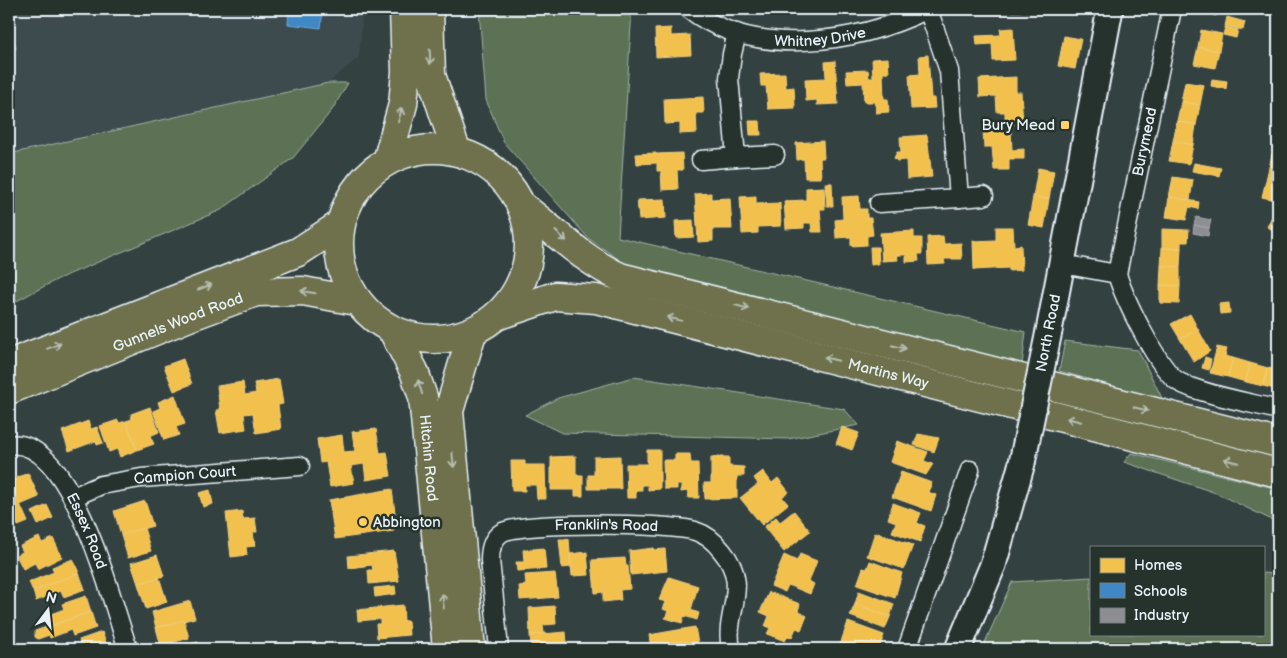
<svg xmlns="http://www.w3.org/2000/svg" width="1287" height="658" viewBox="0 0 1287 658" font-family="'Balsamiq Sans',sans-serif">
<rect width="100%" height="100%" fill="#344141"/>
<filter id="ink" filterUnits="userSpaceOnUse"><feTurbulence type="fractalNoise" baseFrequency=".02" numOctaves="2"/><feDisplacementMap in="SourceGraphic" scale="10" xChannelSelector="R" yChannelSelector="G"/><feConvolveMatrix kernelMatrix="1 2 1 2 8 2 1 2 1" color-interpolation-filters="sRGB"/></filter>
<g filter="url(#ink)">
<polygon fill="#3d4b4f" points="9,9 363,9 359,57 328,83 9,154"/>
<g fill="#5d7255" stroke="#a2b2a6">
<polygon points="479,9 632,9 618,237 1026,332 1022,365 628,266 588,238 504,143 486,100"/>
<polygon points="328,83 348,83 332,110 293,158 221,210 58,279 9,305 9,154"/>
<polygon points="1065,341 1138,350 1163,400 1059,371"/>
<polygon points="634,377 844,409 859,425 788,439 562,433 525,415 558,398"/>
<polygon points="1131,453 1278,489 1278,523 1216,493 1124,462"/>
<polygon points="1263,573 1278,574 1278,649 982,649 1012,582 1091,577 1091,634 1263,634"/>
</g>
<g fill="#f2c14e" stroke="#efcf81">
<polygon points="758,9 779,9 779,10 758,11"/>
<polygon points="1000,9 1021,9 1021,11 1001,12"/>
<polygon points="1198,9 1231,9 1229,15 1217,11 1216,16"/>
<polygon points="1227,17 1245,22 1243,30 1225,26"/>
<polygon points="1225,27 1238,30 1236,38 1223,35"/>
<polygon points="671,28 671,36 690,35 691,55 656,57 655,29"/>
<polygon points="1013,28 1015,60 993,61 992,44 977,45 976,36 1001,35 1000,29"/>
<polygon points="1201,30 1222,34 1219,51 1198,47"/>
<polygon points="1064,36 1081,39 1075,69 1058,66"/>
<polygon points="1198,47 1219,51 1215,68 1194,64"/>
<polygon points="928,55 931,98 934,98 935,108 911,109 909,75 920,74 919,56"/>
<polygon points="888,58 889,73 883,73 884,99 888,99 889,112 876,113 875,102 864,102 863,83 847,84 846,71 868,70 869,78 873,78 872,59"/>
<polygon points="835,61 838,104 817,105 817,100 806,101 805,79 826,78 825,62"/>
<polygon points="785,73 786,88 794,87 795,108 768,109 766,86 761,86 760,74"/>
<polygon points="1016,77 1016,92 1021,92 1023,124 1005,124 1005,112 997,112 996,96 980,97 979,79"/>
<polygon points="1212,79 1227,81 1226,89 1211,86"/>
<polygon points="1185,82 1204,85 1200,105 1181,102"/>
<polygon points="703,97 704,113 696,113 697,133 680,134 680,123 665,124 664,99"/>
<polygon points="1181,102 1200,105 1196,125 1177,121"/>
<polygon points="749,121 760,121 761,135 750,135"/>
<polygon points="1177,121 1196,125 1193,145 1173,141"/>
<polygon points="1011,130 1012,150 1024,149 1024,159 1009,159 1009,170 994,170 992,147 984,147 983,131"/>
<polygon points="927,135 932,177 907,179 906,160 897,161 894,158 897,152 901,152 900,137"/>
<polygon points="823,141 824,158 820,158 821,178 805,178 804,159 797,160 796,143"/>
<polygon points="1173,141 1193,145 1189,164 1169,161"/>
<polygon points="656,153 656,154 682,153 683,170 677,170 678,189 662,190 661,171 657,171 657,163 637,164 636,154"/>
<polygon points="1272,154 1278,156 1278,178 1267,176"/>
<polygon points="1194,163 1221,168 1219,176 1192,171"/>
<polygon points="1038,168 1054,171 1049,199 1033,197"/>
<polygon points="1267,176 1278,178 1278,201 1262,197"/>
<polygon points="1173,177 1193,180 1190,200 1169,197"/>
<polygon points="825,183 832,183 833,206 827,206"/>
<polygon points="824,187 825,209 820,209 822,232 812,232 811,223 804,223 804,228 786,229 784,201 806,200 806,188"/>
<polygon points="711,193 711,199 730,198 732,229 713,229 713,241 698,242 695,194"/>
<polygon points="756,196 756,204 780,203 781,226 758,227 758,233 742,234 740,197"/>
<polygon points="859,196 860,209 867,209 867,218 871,218 873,235 867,236 867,245 851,246 851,237 836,238 835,220 843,219 842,197"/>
<polygon points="1033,197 1049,199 1044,228 1028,225"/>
<polygon points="1169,197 1199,202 1198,209 1189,207 1186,220 1166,217"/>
<polygon points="665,199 666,218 639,220 637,200"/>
<polygon points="1275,210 1278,212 1278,232 1267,227"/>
<polygon points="693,220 694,237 676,238 675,221"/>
<polygon points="996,227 1013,227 1014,246 1021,245 1022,270 1009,271 1009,268 974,270 973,241 996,240"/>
<polygon points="1162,229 1189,230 1188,242 1181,242 1181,248 1162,248"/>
<polygon points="914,231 914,238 922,238 922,254 918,254 919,261 906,262 906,255 897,255 898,260 882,261 880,233"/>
<polygon points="943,236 944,244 961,243 962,259 944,259 945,264 928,265 927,237"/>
<polygon points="870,247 878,247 879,264 871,265"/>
<polygon points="1162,248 1181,248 1180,267 1161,266"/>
<polygon points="1161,266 1180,267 1180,286 1160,285"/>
<polygon points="1160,285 1180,286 1179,304 1160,303"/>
<polygon points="1229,303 1230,313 1220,314 1219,304"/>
<polygon points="1190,314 1198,329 1180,339 1171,324"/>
<polygon points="1198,329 1210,351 1194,362 1180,339"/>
<polygon points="1217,347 1227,349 1225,356 1233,358 1228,377 1210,373"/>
<polygon points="1205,357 1211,359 1209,370 1202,368"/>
<polygon points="1233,358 1250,363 1246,382 1228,377"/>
<polygon points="183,359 192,384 174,391 164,366"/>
<polygon points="1250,363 1268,368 1263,386 1246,382"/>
<polygon points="1268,368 1278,370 1278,390 1263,386"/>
<polygon points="279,379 283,404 278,405 281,429 256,433 253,413 244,414 246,429 220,433 216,410 220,410 217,386 243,382 245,395 256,393 254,383"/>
<polygon points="175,395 185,424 176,427 179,435 164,440 153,411 160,408 158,402"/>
<polygon points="150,407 159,432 150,436 154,444 137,450 126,421 132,419 131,414"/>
<polygon points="118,420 119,423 126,421 137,450 120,457 117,449 109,452 100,426"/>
<polygon points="88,421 91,429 97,427 103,443 97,445 96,441 69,451 62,431"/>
<polygon points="842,427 859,433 852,450 836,444"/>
<polygon points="376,429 380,453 387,452 391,476 366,480 364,464 351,466 354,483 330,487 326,462 320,463 317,439 342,435 344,452 355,451 352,432"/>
<polygon points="918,434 939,438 934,452 914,445"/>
<polygon points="897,441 928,452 924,461 933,464 926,475 890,462"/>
<polygon points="647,450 660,450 660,489 648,490 648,485 642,485 642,490 636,490 636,498 627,498 626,464 647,464"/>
<polygon points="675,454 690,454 691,463 698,463 699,498 688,498 688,491 681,492 681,485 677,485 677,489 664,489 663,460 675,460"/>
<polygon points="576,456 576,475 583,475 583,496 575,496 575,490 551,490 551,457"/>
<polygon points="620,456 621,489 588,489 588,475 594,475 594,457"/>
<polygon points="711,457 729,457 729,466 744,467 744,476 737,476 737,498 705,499 704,483 711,483"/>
<polygon points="511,461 525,461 525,465 545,465 546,499 537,499 536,485 525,485 525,491 512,491"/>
<polygon points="763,471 772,483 778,478 789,492 782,497 788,504 762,525 740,498 758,484 754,478"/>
<polygon points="901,472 932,483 928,492 936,495 931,511 892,497"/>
<polygon points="28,473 39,497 20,505 9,481"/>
<polygon points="392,489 395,513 392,513 394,531 335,539 329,500"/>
<polygon points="9,490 12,497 16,495 28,522 18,526 11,509 9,509"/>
<polygon points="210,490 213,504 203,507 199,493"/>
<polygon points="145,501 153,526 121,535 114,511"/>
<polygon points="893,503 921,513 917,523 925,526 920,542 892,532 896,522 888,519"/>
<polygon points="47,505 53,518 38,525 32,512"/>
<polygon points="242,511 243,519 255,518 257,532 253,532 255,546 246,547 247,555 231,557 226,513"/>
<polygon points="794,511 810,531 784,552 764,527 776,517 780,522"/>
<polygon points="144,528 151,551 128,558 121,535"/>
<polygon points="875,532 913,545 904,569 867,556"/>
<polygon points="39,537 42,543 53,538 62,557 38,569 35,563 23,569 16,555 23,552 20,546"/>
<polygon points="559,539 569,539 571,567 562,568"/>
<polygon points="544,548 546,569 517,571 516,562 524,562 523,550"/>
<polygon points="654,548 654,550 665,549 667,571 631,575 629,551"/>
<polygon points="394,551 399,581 369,584 368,570 373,570 372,565 349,568 348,556"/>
<polygon points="587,552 589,575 572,576 570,554"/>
<polygon points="800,554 817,561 809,581 814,584 810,594 788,585 785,592 771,586 784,555 797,561"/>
<polygon points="157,555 164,576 138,584 131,563"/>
<polygon points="625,558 626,566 628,566 630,589 620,590 621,600 603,602 603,592 595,593 592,560"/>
<polygon points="73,559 79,573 33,591 29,582 54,572 52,567"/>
<polygon points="870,561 902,573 895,598 857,585 863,568 867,569"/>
<polygon points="79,573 85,589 64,597 61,591 36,601 33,591"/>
<polygon points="555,573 558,597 520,600 519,586 526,585 525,575"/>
<polygon points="159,577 167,602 146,609 138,584"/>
<polygon points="669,577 698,586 691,610 699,613 697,620 684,616 682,623 665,618 668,611 663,609 666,602 659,600"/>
<polygon points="395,586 396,594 375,597 374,588"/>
<polygon points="859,591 894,604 890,617 855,604"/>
<polygon points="769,592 800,604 798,611 807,616 801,630 796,628 792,637 788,636 785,641 767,634 770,628 765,626 769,616 760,612"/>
<polygon points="86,596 91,612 46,627 43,617 64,609 62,604"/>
<polygon points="190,601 195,618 156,628 152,612"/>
<polygon points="855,604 890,617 885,629 850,616"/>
<polygon points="403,605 404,621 408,621 409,635 377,638 376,624 380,624 380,619 358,621 357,610"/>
<polygon points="555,606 556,624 543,625 544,634 530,635 529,608"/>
<polygon points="91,612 96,628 73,636 71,630 50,638 49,635 38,639 35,637 35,631"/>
<polygon points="184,620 189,638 161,646 156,628"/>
<polygon points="848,622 884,635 879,649 845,649 839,647"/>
<polygon points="695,627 699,649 651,649 649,635"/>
<polygon points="102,632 108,648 68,649 81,645 79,640"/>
<polygon points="566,632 567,644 564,644 564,649 533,649 533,645 531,645 530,635"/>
<polygon points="198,642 200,649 171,649"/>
</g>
<g fill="#3f88c5" stroke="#72a8d4">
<polygon points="289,9 323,9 321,28 288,24"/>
<polygon points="9,17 16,49 9,50"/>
</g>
<g fill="#8d8d92" stroke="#a8abb1">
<polygon points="1196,217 1211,220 1209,228 1194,225"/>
<polygon points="1194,225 1209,228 1208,236 1193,233"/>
</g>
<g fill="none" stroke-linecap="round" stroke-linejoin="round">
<g stroke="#e8f1f8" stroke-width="21">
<g id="minor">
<path id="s1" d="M689,9C755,60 858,43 928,9"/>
<polyline points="737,33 732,54 729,78 736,157 775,155"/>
<polyline points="701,160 736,157"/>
<polyline points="959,198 984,196"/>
<polyline points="879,203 959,198 949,71 928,9"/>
<path id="s2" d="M1062,264L1117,274L1172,9"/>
<path d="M1117,274C1124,298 1159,371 1179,382C1200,394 1252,403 1278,410"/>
<path id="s3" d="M9,445C72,435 112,603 128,649"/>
<path id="s4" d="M73,497L101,485L141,478L300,466"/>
<path id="s5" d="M499,649L490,560C490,550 492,539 501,533C519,521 672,523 695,531C705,534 715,542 722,551C752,587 723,612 731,649"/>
<polyline points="907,649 970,470"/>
</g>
</g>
<g stroke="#e8f1f8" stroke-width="29">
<g id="secondary">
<polyline points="1049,331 1110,9"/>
<polyline points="958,649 993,565 1022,463"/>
</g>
</g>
<g stroke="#e8f1f8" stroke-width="31">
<g id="primary">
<polyline points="429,9 431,75 456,150"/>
<circle cx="434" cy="244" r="95"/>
<polyline points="388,158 403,104 406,72 404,9"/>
<path d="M523,207C555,231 583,260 620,277L1278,443"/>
<path id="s6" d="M499,315L555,296L596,299L1278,473"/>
<path id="s7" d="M393,331L414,371L423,397L447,649"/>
<polyline points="9,364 298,252 338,226"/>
<path id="s8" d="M9,390L194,315L256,292L303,291L356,301"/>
<polyline points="471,649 449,411 472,333"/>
</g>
</g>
<use href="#minor" stroke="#26332d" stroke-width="18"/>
<use href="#secondary" stroke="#26332d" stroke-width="25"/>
<use href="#primary" stroke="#6e714b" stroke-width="28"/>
<g stroke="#e8f1f8" stroke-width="29" stroke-linecap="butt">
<polyline id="secondary-bridge" points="1022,463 1049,331"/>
</g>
<use href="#secondary-bridge" stroke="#26332d" stroke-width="25"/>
</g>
<defs><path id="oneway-shaft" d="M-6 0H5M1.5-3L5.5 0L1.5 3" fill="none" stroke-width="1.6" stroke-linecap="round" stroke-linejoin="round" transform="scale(1.25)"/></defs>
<g stroke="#b7beb3">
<use href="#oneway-shaft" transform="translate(430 57) rotate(88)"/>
<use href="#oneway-shaft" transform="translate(400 115) rotate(-75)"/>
<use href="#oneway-shaft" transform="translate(561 236) rotate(42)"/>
<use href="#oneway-shaft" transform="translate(205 287) rotate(-21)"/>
<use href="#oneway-shaft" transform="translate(308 292) rotate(-171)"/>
<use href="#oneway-shaft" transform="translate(742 307) rotate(15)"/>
<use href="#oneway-shaft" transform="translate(674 319) rotate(-167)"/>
<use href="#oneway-shaft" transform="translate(54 346) rotate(-22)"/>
<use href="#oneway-shaft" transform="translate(899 347) rotate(14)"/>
<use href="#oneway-shaft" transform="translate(831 359) rotate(-166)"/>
<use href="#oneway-shaft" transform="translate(420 387) rotate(-107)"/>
<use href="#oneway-shaft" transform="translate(1141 409) rotate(14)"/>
<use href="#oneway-shaft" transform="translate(1074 420) rotate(-166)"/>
<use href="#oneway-shaft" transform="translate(453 460) rotate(85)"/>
<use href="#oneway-shaft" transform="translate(1231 461) rotate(-166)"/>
<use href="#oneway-shaft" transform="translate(443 601) rotate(-96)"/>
</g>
</g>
<g fill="#ffd166" stroke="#26332d" stroke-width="2">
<rect x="1060" y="120" width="10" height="10" rx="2.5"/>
<circle cx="363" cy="522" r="5"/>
</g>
<g text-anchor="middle" stroke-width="5" stroke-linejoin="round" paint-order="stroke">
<g font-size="15" fill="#e8f1f8" stroke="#26332d">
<text dy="5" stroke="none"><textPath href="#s1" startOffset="138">Whitney Drive</textPath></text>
<text dy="5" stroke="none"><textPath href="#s2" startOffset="191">Burymead</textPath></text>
<text dy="5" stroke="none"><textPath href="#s8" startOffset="182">Gunnels Wood Road</textPath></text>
<text transform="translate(1048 333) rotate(-79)" y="5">North Road</text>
<text dy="5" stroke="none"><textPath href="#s6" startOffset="402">Martins Way</textPath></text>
<text dy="5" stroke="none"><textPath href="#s7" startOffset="134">Hitchin Road</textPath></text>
<text dy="5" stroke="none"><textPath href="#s4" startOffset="115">Campion Court</textPath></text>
<text dy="5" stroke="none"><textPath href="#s5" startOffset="226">Franklin's Road</textPath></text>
<text dy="5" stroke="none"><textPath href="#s3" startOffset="124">Essex Road</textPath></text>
</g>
<g font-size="15" fill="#e8f1f8" stroke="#26332d" text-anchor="end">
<text x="1055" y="130">Bury Mead</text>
<text x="373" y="527" text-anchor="start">Abbington</text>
</g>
</g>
<rect width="1287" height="658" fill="none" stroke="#26332d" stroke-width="30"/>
<rect x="15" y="15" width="1257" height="628" fill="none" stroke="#e8f1f8" stroke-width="2" filter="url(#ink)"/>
<rect x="1090" y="546" width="175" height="90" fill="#26332d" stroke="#747f7e"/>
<rect x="1100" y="558" width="25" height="15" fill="#f2c14e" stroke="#747f7e"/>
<text x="1134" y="570" font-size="15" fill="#e8f1f8">Homes</text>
<rect x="1100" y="583" width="25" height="15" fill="#3f88c5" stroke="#747f7e"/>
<text x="1134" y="596" font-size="15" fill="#e8f1f8">Schools</text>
<rect x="1100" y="608" width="25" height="15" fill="#8d8d92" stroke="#747f7e"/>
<text x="1134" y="620" font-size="15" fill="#e8f1f8">Industry</text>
<g transform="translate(48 610) rotate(15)" stroke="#26332d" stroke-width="4" paint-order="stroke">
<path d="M0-4L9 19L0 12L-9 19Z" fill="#e8f1f8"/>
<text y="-8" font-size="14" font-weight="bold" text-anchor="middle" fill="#e8f1f8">N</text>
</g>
</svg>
